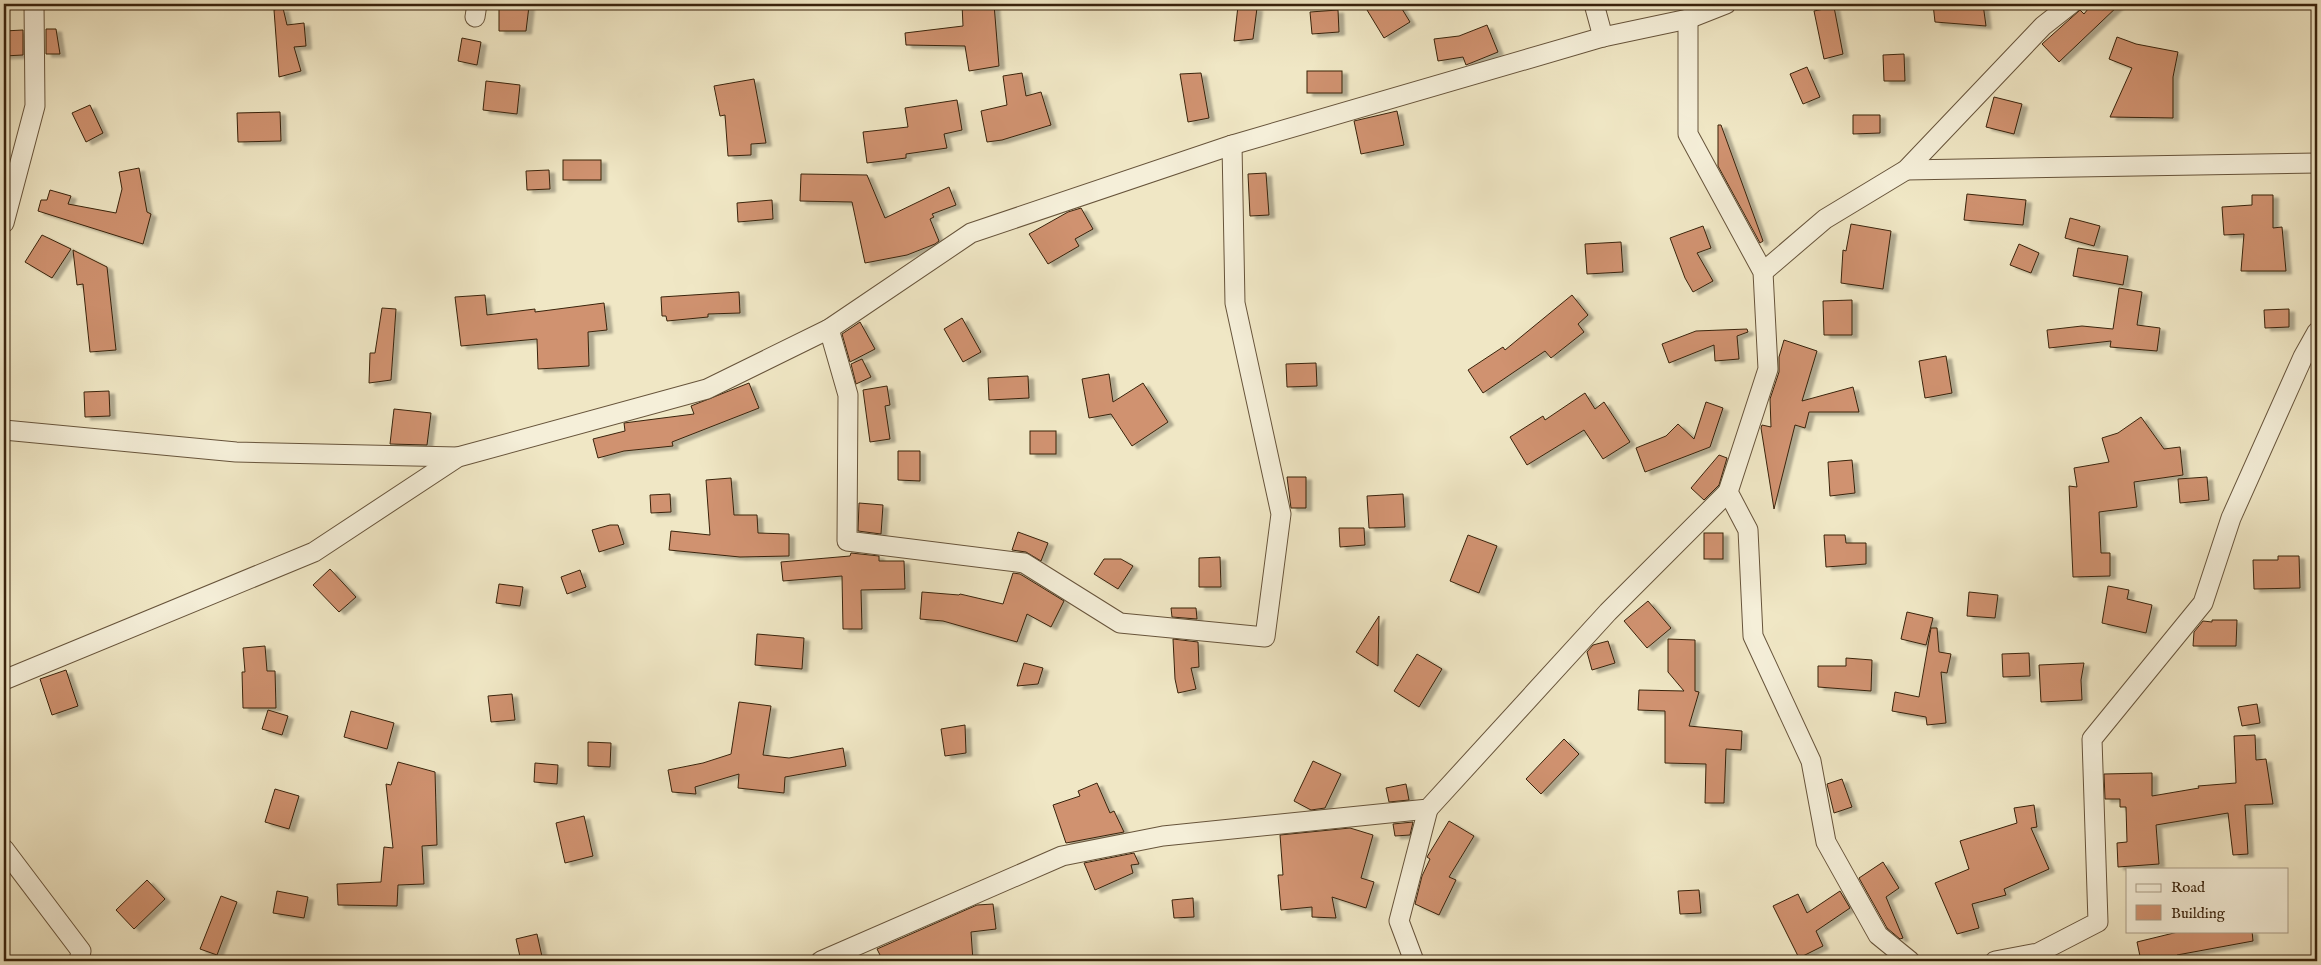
<svg xmlns="http://www.w3.org/2000/svg" width="2321" height="965" viewBox="0 0 2321 965" font-family="'IM FELL English',serif">
<defs>
<filter id="shadow"><feDropShadow dx="5.5" dy="3" stdDeviation="1" flood-color="#0004"/></filter>
</defs>
<rect width="100%" height="100%" fill="#f0e7c5"/>
<filter id="stains"><feTurbulence type="fractalNoise" baseFrequency=".004" numOctaves="4"/><feColorMatrix values="0 0 0 0 .2 0 0 0 0 .09 0 0 0 0 .02 0 0 0 .5 -.17"/></filter>
<radialGradient id="worn" r=".72"><stop offset=".6" stop-color="#630" stop-opacity="0"/><stop offset="1" stop-color="#630" stop-opacity=".3"/></radialGradient>
<g fill="#d09270" stroke="#39230d" filter="url(#shadow)">
<polygon points="962,4 994,4 999,66 969,71 965,46 906,45 905,33 963,26"/>
<polygon points="1378,4 1399,4 1410,22 1384,38 1367,10"/>
<polygon points="1933,4 1983,4 1986,26 1935,22"/>
<polygon points="2092,4 2120,4 2059,62 2042,44 2080,10 2084,14"/>
<polygon points="499,5 529,6 526,31 499,31"/>
<polygon points="1238,6 1257,8 1253,39 1234,41"/>
<polygon points="1834,7 1843,54 1824,59 1814,11"/>
<polygon points="283,8 287,25 304,23 306,46 294,47 301,71 279,77 274,10"/>
<polygon points="1338,10 1339,32 1312,34 1310,12"/>
<polygon points="1487,25 1498,52 1466,65 1463,57 1438,61 1434,39 1459,36"/>
<polygon points="46,29 56,29 60,54 46,54"/>
<polygon points="23,30 23,55 4,56 4,31"/>
<polygon points="2117,37 2136,44 2178,52 2173,77 2173,118 2110,117 2132,68 2109,59"/>
<polygon points="462,38 481,42 477,65 458,61"/>
<polygon points="1904,54 1905,81 1884,81 1883,55"/>
<polygon points="1807,67 1820,97 1803,104 1790,74"/>
<rect x="1307" y="71" width="35" height="22"/>
<polygon points="1022,73 1026,96 1041,92 1051,125 1002,140 987,142 981,111 1007,105 1003,76"/>
<polygon points="1201,73 1209,118 1188,122 1180,74"/>
<polygon points="754,79 766,143 751,144 751,155 728,156 725,115 720,116 714,86"/>
<polygon points="486,81 520,85 517,114 483,110"/>
<polygon points="1994,97 2022,104 2014,134 1986,127"/>
<polygon points="957,100 962,130 944,134 947,148 906,154 906,158 867,163 863,132 908,127 905,108"/>
<polygon points="90,105 103,133 86,142 72,113"/>
<polygon points="1397,111 1404,145 1361,154 1354,121"/>
<polygon points="280,112 281,141 238,142 237,113"/>
<polygon points="1853,115 1880,115 1880,133 1853,134"/>
<polygon points="1718,125 1721,125 1763,241 1760,243 1718,166"/>
<rect x="563" y="160" width="38" height="20"/>
<polygon points="139,168 147,212 151,214 143,244 38,211 41,200 47,200 50,190 71,196 68,204 116,213 122,189 119,172"/>
<polygon points="549,170 550,189 527,190 526,171"/>
<polygon points="1266,173 1269,215 1250,216 1248,174"/>
<polygon points="801,174 867,175 885,218 949,187 956,205 932,214 934,217 930,219 939,241 935,244 907,255 865,263 852,202 800,201"/>
<polygon points="1967,194 2026,200 2023,225 1964,220"/>
<polygon points="2252,195 2273,195 2273,228 2282,227 2286,271 2241,271 2244,234 2224,235 2222,207 2252,205"/>
<polygon points="772,200 773,219 738,222 737,203"/>
<polygon points="1081,208 1093,229 1075,239 1079,246 1048,264 1029,234 1068,212"/>
<polygon points="2070,218 2100,226 2094,246 2065,238"/>
<polygon points="1851,224 1891,231 1883,289 1841,283 1843,250 1846,251"/>
<polygon points="1703,226 1711,248 1697,253 1713,281 1693,292 1685,278 1670,238"/>
<polygon points="42,235 71,249 52,278 25,262"/>
<polygon points="1621,242 1623,272 1587,274 1585,244"/>
<polygon points="2019,244 2039,253 2031,273 2010,265"/>
<polygon points="2078,248 2128,256 2123,285 2073,276"/>
<polygon points="73,250 107,267 116,350 90,352 83,284 77,285"/>
<polygon points="2119,288 2142,292 2137,325 2160,328 2157,351 2110,347 2111,341 2049,348 2047,330 2082,326 2113,329"/>
<polygon points="739,292 740,313 708,314 708,317 667,321 666,316 662,316 661,297"/>
<polygon points="485,295 487,315 535,309 535,312 604,303 607,330 588,332 589,366 538,369 537,339 461,346 455,297"/>
<polygon points="1572,295 1588,315 1578,324 1584,332 1551,358 1545,351 1483,393 1468,370 1503,347 1505,350"/>
<polygon points="1852,300 1852,335 1824,335 1823,301"/>
<polygon points="382,308 396,309 391,380 369,383 370,353 375,353"/>
<polygon points="2289,309 2289,327 2265,328 2264,310"/>
<polygon points="962,318 981,352 963,362 944,329"/>
<polygon points="860,322 875,349 850,362 842,334"/>
<polygon points="1747,329 1748,332 1737,336 1739,359 1715,361 1714,345 1669,363 1662,344 1696,331"/>
<polygon points="1784,340 1817,351 1802,401 1853,387 1859,412 1809,412 1805,428 1795,425 1774,509 1761,428 1762,425 1771,427 1770,399 1779,372 1779,357"/>
<polygon points="1946,356 1952,393 1925,398 1919,361"/>
<polygon points="862,359 871,377 856,384 851,364"/>
<polygon points="1316,363 1317,386 1287,387 1286,364"/>
<polygon points="1109,374 1113,402 1143,383 1168,422 1132,446 1111,414 1089,418 1082,379"/>
<polygon points="1028,376 1029,398 989,400 988,378"/>
<polygon points="749,383 759,408 672,442 673,446 624,451 598,458 593,439 625,431 624,423 694,414 691,406"/>
<polygon points="887,386 890,405 885,406 890,439 870,442 863,390"/>
<polygon points="109,391 110,416 85,417 84,392"/>
<polygon points="1585,393 1595,409 1604,402 1630,442 1603,459 1584,430 1527,465 1510,437 1543,416 1545,420"/>
<polygon points="1706,402 1723,408 1710,447 1645,472 1636,448 1666,436 1678,424 1694,439"/>
<polygon points="394,409 431,413 427,445 390,444"/>
<polygon points="2141,417 2164,449 2180,447 2183,475 2134,482 2137,507 2099,512 2101,553 2110,553 2110,576 2073,577 2069,486 2077,487 2074,468 2109,462 2102,438 2118,433"/>
<rect x="1030" y="431" width="26" height="23"/>
<polygon points="898,451 920,451 920,481 898,480"/>
<polygon points="1719,455 1727,458 1719,485 1704,500 1691,488"/>
<polygon points="1852,460 1855,493 1830,496 1828,462"/>
<polygon points="1287,477 1306,477 1306,508 1291,508"/>
<polygon points="2207,477 2209,500 2180,503 2178,479"/>
<polygon points="731,478 734,515 757,515 758,533 789,534 789,556 740,557 669,550 671,531 710,535 706,480"/>
<polygon points="670,494 671,512 651,513 650,495"/>
<polygon points="1403,494 1405,527 1369,528 1367,496"/>
<polygon points="859,503 883,505 881,534 858,531"/>
<polygon points="610,525 618,525 624,544 599,552 592,530"/>
<polygon points="1339,528 1364,528 1365,545 1340,547"/>
<polygon points="1018,532 1048,543 1041,561 1026,552 1012,550"/>
<rect x="1704" y="533" width="19" height="26"/>
<polygon points="1468,535 1497,546 1479,593 1450,581"/>
<polygon points="1824,535 1845,535 1846,543 1866,543 1866,564 1826,567"/>
<polygon points="851,553 879,556 879,561 904,561 905,589 861,590 862,629 843,629 842,576 783,581 781,562 850,556"/>
<polygon points="2278,556 2299,556 2300,588 2254,589 2253,560 2278,560"/>
<polygon points="1220,557 1221,587 1199,587 1199,558"/>
<polygon points="1104,559 1121,559 1133,566 1118,589 1094,574"/>
<polygon points="330,569 356,597 339,612 313,585"/>
<polygon points="580,570 586,587 567,594 561,577"/>
<polygon points="1013,573 1020,574 1064,601 1051,627 1027,614 1017,642 943,621 920,619 922,592 959,595 960,594 1003,604"/>
<polygon points="499,584 523,587 520,606 496,603"/>
<polygon points="2108,586 2129,590 2127,599 2152,605 2146,633 2102,623"/>
<polygon points="1969,592 1998,595 1995,618 1967,616"/>
<polygon points="1648,601 1671,628 1647,648 1624,621"/>
<polygon points="1171,608 1196,608 1197,619 1172,617"/>
<polygon points="1907,612 1933,618 1926,645 1901,639"/>
<polygon points="1379,616 1378,666 1356,652"/>
<polygon points="2212,620 2237,620 2236,646 2193,646 2194,632 2203,621 2212,622"/>
<polygon points="1931,628 1937,628 1939,652 1951,654 1947,673 1941,672 1946,723 1927,725 1926,717 1892,711 1895,692 1919,697"/>
<polygon points="757,634 804,638 802,669 755,665"/>
<polygon points="1173,639 1198,642 1199,667 1191,668 1196,689 1178,693 1175,679"/>
<polygon points="1668,639 1695,640 1695,691 1699,692 1689,726 1742,731 1741,750 1726,749 1724,803 1705,803 1706,764 1665,763 1665,711 1638,710 1639,690 1684,691 1668,672"/>
<polygon points="1608,641 1615,663 1592,670 1587,652 1593,645"/>
<polygon points="265,646 267,671 275,671 276,708 243,708 242,672 245,672 243,648"/>
<polygon points="2029,653 2030,676 2003,677 2002,654"/>
<polygon points="1417,654 1442,669 1419,707 1394,691"/>
<polygon points="1846,658 1872,660 1871,691 1818,687 1818,666 1846,666"/>
<polygon points="1024,663 1043,668 1038,684 1017,686"/>
<polygon points="2084,663 2081,680 2082,700 2041,702 2039,665"/>
<polygon points="66,670 78,706 52,715 40,679"/>
<polygon points="512,694 515,720 491,722 488,696"/>
<polygon points="739,702 771,706 763,755 789,758 843,748 846,766 785,777 784,793 738,788 739,774 695,787 696,794 672,792 668,770 703,763 731,754"/>
<polygon points="2257,704 2260,723 2242,726 2238,707"/>
<polygon points="268,710 288,716 282,735 262,729"/>
<polygon points="351,711 394,723 387,749 344,737"/>
<polygon points="965,725 966,753 945,756 941,729"/>
<polygon points="2255,735 2256,760 2266,759 2273,804 2245,805 2248,854 2233,855 2228,813 2156,825 2159,864 2118,867 2117,843 2127,842 2126,807 2120,807 2120,799 2105,799 2104,774 2152,773 2152,796 2199,788 2198,786 2236,783 2234,736"/>
<polygon points="1564,739 1579,754 1541,794 1526,779"/>
<polygon points="588,742 611,743 610,767 588,766"/>
<polygon points="1313,761 1341,774 1325,808 1311,810 1294,801"/>
<polygon points="398,762 435,772 437,845 422,846 424,884 398,885 397,906 338,905 337,884 381,882 384,847 393,848 386,784 391,785"/>
<polygon points="535,763 558,765 557,784 534,782"/>
<polygon points="1842,779 1852,807 1834,813 1827,784"/>
<polygon points="1097,783 1110,813 1114,811 1124,832 1066,843 1053,805 1080,796 1078,791"/>
<polygon points="1406,784 1409,800 1389,802 1386,788"/>
<polygon points="275,789 299,796 289,829 265,822"/>
<polygon points="2034,805 2037,827 2031,828 2049,869 2004,889 2006,895 1972,904 1979,928 1957,934 1935,883 1969,869 1960,841 2017,823 2014,808"/>
<polygon points="584,816 593,856 565,863 556,823"/>
<polygon points="1449,821 1474,836 1449,877 1456,880 1439,915 1415,904 1422,876 1430,859 1427,857"/>
<polygon points="1413,822 1410,835 1395,836 1393,824"/>
<polygon points="1350,828 1373,835 1361,878 1374,882 1366,908 1332,897 1336,918 1312,917 1312,907 1281,910 1278,875 1283,875 1280,835"/>
<polygon points="1134,853 1139,864 1131,865 1133,873 1095,890 1084,863"/>
<polygon points="1883,862 1899,888 1886,897 1903,938 1900,939 1887,928 1859,878"/>
<polygon points="147,880 165,899 134,929 116,910"/>
<polygon points="1699,890 1701,913 1680,914 1678,891"/>
<polygon points="277,891 308,897 304,918 273,913"/>
<polygon points="1840,891 1850,908 1816,931 1823,946 1799,958 1773,906 1798,894 1807,913"/>
<polygon points="221,896 237,902 217,955 200,949"/>
<polygon points="1193,898 1194,917 1174,918 1172,900"/>
<polygon points="993,904 996,929 971,932 973,961 883,961 877,949 977,905"/>
<polygon points="2182,931 2252,931 2253,941 2177,955 2178,961 2141,961 2137,942"/>
<polygon points="537,934 543,961 521,961 516,939"/>
</g>
<g fill="none" stroke-linecap="round" stroke-linejoin="round">
<g stroke="#67543b" stroke-width="21">
<g id="minor">
<polyline points="1594,4 1603,37"/>
<polyline points="475,17 477,4"/>
<polyline points="1688,19 1688,134 1763,272 1768,369 1728,492 1748,530 1753,636 1811,761 1826,842 1878,935 1910,961"/>
<polyline points="1906,170 2317,163"/>
<polyline points="4,223 35,106 34,4"/>
<polyline points="1763,272 1825,219 1906,170 2043,26 2071,4"/>
<polyline points="829,329 848,395 847,541 1024,563 1120,623 1265,637 1281,514 1235,303 1232,145"/>
<polyline points="4,430 236,452 458,457"/>
<polyline points="4,680 314,552 458,457 707,389 829,329 971,233 1232,145 1603,37 1688,19 1726,4"/>
<polyline points="4,849 81,951 79,961"/>
<polyline points="821,961 1062,856 1163,836 1428,809 1608,612 1728,492"/>
<polyline points="1414,961 1399,921 1428,809"/>
<polyline points="1995,961 2038,953 2098,922 2092,739 2203,603 2231,518 2303,357 2317,332"/>
</g>
</g>
<use href="#minor" stroke="#f5efd9" stroke-width="19"/>
</g>
<rect width="2321" height="965" fill="none" stroke="#f0e7c5" stroke-width="20"/>
<rect x="5" y="5" width="2311" height="955" fill="none" stroke="#39230d" stroke-width="2.5"/>
<rect x="10" y="10" width="2301" height="945" fill="none" stroke="#39230d"/>
<rect x="2126" y="868" width="162" height="65" fill="#f5efd9" stroke="#aa9d87"/>
<rect x="2136" y="884" width="25" height="8" fill="#f5efd9" stroke="#aa9d87"/>
<text x="2171" y="892" font-size="15" fill="#39230d">Road</text>
<rect x="2136" y="905" width="25" height="15" fill="#d09270" stroke="#aa9d87"/>
<text x="2171" y="918" font-size="15" fill="#39230d">Building</text>
<rect width="100%" height="100%" filter="url(#stains)"/>
<rect width="100%" height="100%" fill="url(#worn)"/>
</svg>
